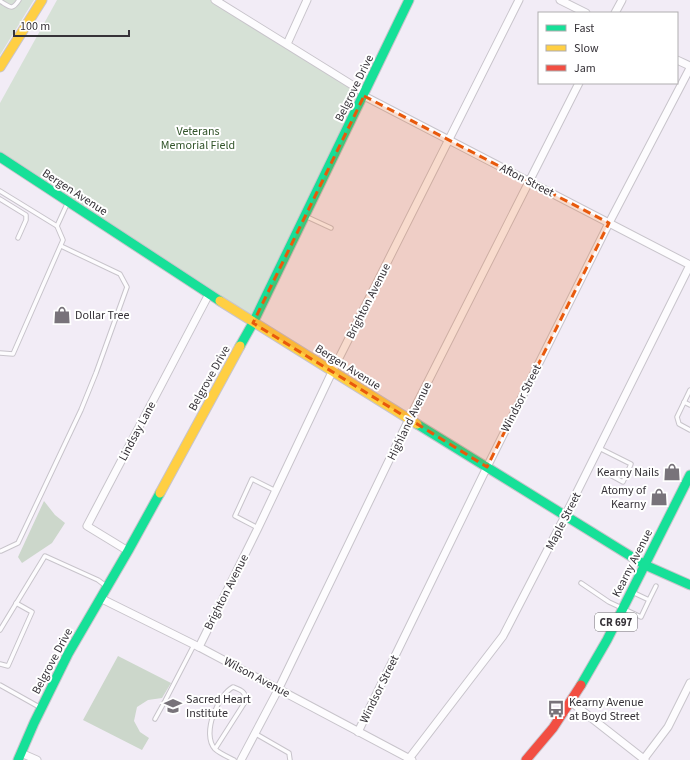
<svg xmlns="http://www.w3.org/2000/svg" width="690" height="760" viewBox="0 0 690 760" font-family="'Source Sans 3',sans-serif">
<rect width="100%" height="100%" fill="#f2ecf6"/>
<g fill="#d6e1d6">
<polygon points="0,0 34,0 0,55"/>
<polygon points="57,0 214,0 363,92 253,326 0,159 0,103"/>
</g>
<g fill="#ccd7cb">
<polygon points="44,501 55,515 65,523 52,543 22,563 18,557"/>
<polygon points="118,656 171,683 162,698 148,700 137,707 134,721 140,732 149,738 142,750 83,720"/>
</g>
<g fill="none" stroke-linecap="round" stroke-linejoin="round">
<g stroke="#c8c4cb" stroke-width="5.5">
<g id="lane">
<path d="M0,1C10,7 12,11 19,0"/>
<polyline points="0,191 57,226 63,240 13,354 0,353"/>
<polyline points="0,199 26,215 26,220 18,238"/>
<polyline points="305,216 331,228"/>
<polyline points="57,226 68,202"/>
<polyline points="690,390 677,417 679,424 690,430"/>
<polyline points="684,402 690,405"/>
<polyline points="599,448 631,464 623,482 603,471"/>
<polyline points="258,528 235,516 252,479 276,491"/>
<polyline points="1,551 18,543 81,410 96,373 127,287 120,274 61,246"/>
<polyline points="581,583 609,602 641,617 649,600"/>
<polyline points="632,592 649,600 656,586"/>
<polyline points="0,630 45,556 98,580 106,586"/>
<polyline points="0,664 8,666 32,612 16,603"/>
<polyline points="0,685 41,708"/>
<polyline points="155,719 165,701 194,645"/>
<polyline points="256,734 289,753 290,760"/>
<path d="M215,749L245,702C247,692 241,690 233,687C218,695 201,734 215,749C219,753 228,757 234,760"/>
</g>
</g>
<g stroke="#c8c4cb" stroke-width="9">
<g id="street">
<polyline points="215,0 365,93"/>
<polyline points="560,0 586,13"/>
<polyline points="615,13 622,0"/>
<polyline points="287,44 307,0"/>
<polyline points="677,60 690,66"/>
<polyline points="364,96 690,265"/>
<polyline points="128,551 87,526 209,294"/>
<polyline points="100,598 199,647 412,760"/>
<polyline points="199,647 258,528 332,372 519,0"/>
<polyline points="571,702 645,760"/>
<polyline points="358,732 487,467 609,223 690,68"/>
<polyline points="21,753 37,760"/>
<polyline points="241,760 279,688 409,419 579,83"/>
<polyline points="408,760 503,636 565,516 690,265"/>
<polyline points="643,760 668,727 690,683"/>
</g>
</g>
<g stroke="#c8c4cb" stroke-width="11">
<g id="fast">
<polyline points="0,157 220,301"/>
<polyline points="240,346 253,323 409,0"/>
<polyline points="417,424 645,565 690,585"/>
<polyline points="581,685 607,640 690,475"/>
<polyline points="18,760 34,723 68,654 128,551 160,493"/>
</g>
</g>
<g stroke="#c8c4cb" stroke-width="11">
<g id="slow">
<polyline points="0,67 42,0"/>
<polyline points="220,301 417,424"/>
<polyline points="160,493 240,346"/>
</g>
</g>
<g stroke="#c8c4cb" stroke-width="11">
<polyline id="jam" points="526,760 553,728 581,685"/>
</g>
<use href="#lane" stroke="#fdfcfe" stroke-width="3.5"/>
<use href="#street" stroke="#fdfcfe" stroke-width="7"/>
<use href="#fast" stroke="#16e098" stroke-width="9"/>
<use href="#slow" stroke="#ffcf43" stroke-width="9"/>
<use href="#jam" stroke="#f24e42" stroke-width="9"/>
</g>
<path fill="#e8590c" fill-opacity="0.2" stroke="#e8590c" stroke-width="3" stroke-dasharray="8 5" stroke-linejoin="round" d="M364,96L609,223L487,467L253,323Z"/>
<defs>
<g id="shop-bare" transform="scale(1.38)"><path d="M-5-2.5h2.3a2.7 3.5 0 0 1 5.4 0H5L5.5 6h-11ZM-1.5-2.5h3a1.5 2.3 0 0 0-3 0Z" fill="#78737a" stroke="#fff" stroke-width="2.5" paint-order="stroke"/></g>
<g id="school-bare" transform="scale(1.38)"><path d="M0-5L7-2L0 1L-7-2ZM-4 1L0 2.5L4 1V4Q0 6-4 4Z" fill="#78737a" stroke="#fff" stroke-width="2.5" paint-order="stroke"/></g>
<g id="bus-bare" transform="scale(1.38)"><path d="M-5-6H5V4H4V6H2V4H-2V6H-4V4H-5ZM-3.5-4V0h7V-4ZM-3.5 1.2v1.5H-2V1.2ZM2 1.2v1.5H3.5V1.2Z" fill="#78737a" stroke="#fff" stroke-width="2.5" paint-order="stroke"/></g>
</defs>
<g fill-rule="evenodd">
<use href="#shop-bare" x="62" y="315"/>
<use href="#shop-bare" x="672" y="472"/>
<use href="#shop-bare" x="659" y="497"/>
<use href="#school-bare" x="173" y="706"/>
<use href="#bus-bare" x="556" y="709"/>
</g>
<g text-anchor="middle" stroke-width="4" stroke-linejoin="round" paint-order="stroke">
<rect fill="#fff" stroke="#727074" stroke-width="1" x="595" y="613" width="42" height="18" rx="3"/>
<g font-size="11" font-weight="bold" fill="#363238">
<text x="616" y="626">CR 697</text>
</g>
<g font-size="12" fill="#363238" stroke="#fff">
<text transform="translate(354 88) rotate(-64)" y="4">Belgrove Drive</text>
<text transform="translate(527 180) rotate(27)" y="4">Afton Street</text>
<text transform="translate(75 192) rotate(33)" y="4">Bergen Avenue</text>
<text transform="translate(368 301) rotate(-63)" y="4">Brighton Avenue</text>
<text transform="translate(348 367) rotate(32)" y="4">Bergen Avenue</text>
<text transform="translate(209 378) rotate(-61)" y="4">Belgrove Drive</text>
<text transform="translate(521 398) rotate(-63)" y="4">Windsor Street</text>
<text transform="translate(409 421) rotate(-64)" y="4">Highland Avenue</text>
<text transform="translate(137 431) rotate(-62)" y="4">Lindsay Lane</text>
<text transform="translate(563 521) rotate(-63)" y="4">Maple Street</text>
<text transform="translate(632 563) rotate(-63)" y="4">Kearny Avenue</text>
<text transform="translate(226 592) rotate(-63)" y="4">Brighton Avenue</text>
<text transform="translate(52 661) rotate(-62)" y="4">Belgrove Drive</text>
<text transform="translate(257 677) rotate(28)" y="4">Wilson Avenue</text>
<text transform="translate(379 689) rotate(-64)" y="4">Windsor Street</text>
</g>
<g font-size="12" fill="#32542a" stroke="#fff">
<text x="198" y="135">Veterans<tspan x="198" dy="14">Memorial Field</tspan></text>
</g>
<g font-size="12" fill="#363238" stroke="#fff" text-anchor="start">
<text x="75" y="319">Dollar Tree</text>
<text x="659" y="476" text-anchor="end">Kearny Nails</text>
<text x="646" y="494" text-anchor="end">Atomy of<tspan x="646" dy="14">Kearny</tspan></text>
<text x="186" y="703">Sacred Heart<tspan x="186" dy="14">Institute</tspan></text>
<text x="569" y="706">Kearny Avenue<tspan x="569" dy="14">at Boyd Street</tspan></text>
</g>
</g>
<rect x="538" y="12" width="140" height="72" fill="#ffffff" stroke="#afadaf"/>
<rect x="546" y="25" width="20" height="6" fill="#16e098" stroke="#afadaf"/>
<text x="574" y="32" font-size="12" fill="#363238">Fast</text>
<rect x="546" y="45" width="20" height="6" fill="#ffcf43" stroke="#afadaf"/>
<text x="574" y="52" font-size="12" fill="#363238">Slow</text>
<rect x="546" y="65" width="20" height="6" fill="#f24e42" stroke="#afadaf"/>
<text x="574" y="72" font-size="12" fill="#363238">Jam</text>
<path d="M14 30v6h115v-6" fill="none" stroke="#363238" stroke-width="2"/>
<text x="20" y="30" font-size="12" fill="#363238" stroke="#ffffff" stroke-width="3" paint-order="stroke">100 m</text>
</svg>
